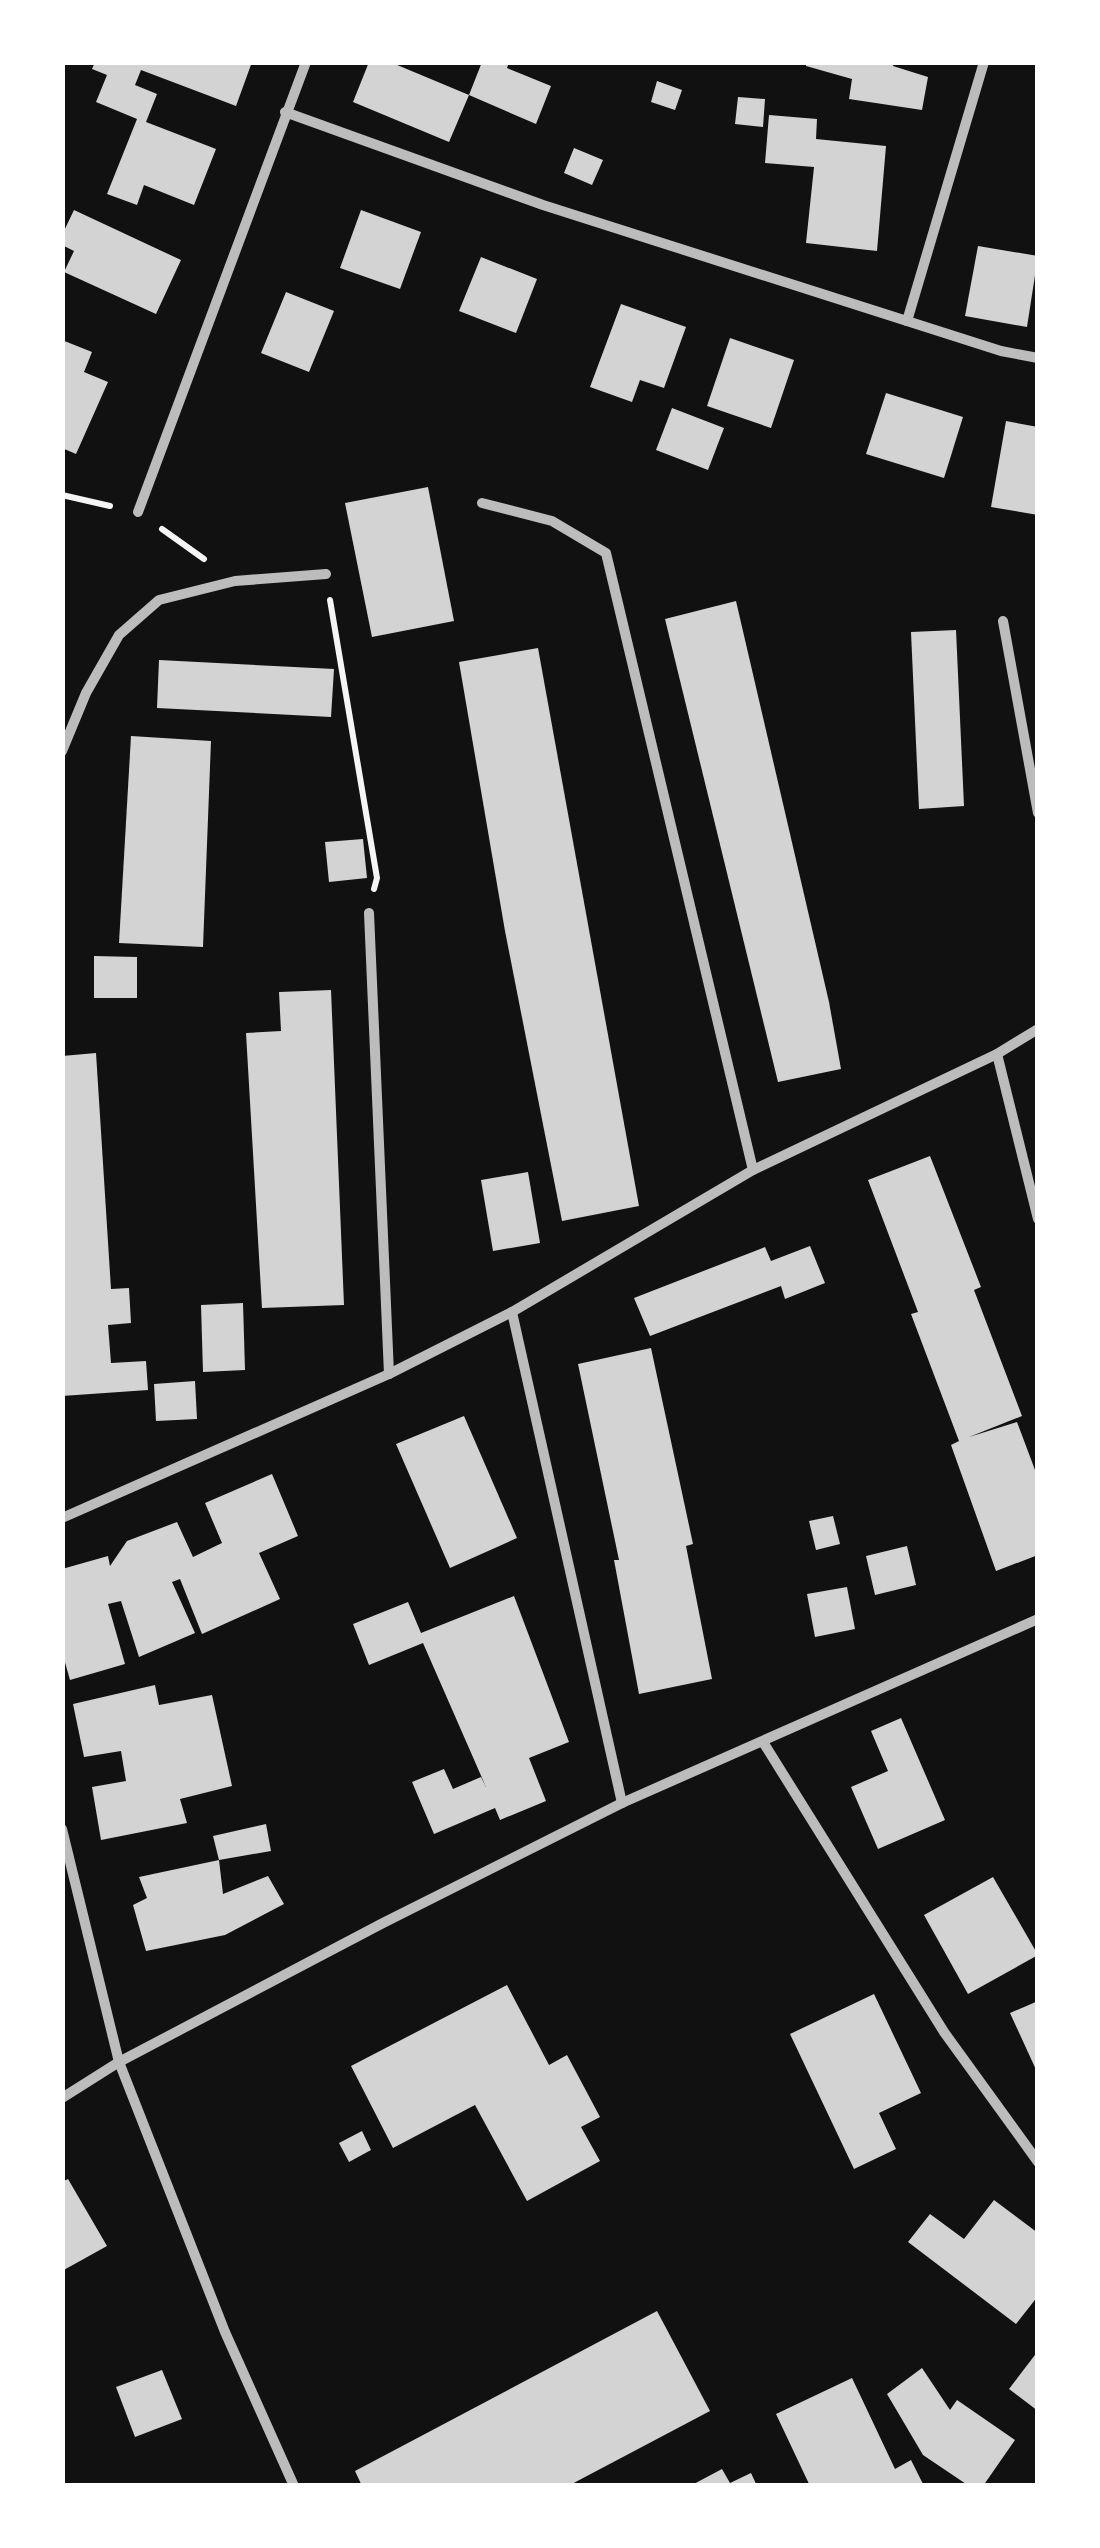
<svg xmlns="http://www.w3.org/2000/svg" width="1100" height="2548" viewBox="0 0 1100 2548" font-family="'PT Sans Narrow',sans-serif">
<rect width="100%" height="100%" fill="#111"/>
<g fill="#d3d3d3">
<polygon points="95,62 252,62 236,106 141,70 135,85 157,94 146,122 216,149 194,205 144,185 137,205 107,194 137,119 96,102 107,75 92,69"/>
<polygon points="369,62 390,62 469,95 449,142 353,102"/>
<polygon points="482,62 509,62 507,68 551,86 536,124 469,95"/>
<polygon points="806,62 894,62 893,66 928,77 922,110 849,99 852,79 806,66"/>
<polygon points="657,81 682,90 675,110 651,102"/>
<polygon points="738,97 765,99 763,127 735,124"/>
<polygon points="769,115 817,119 816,139 886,146 877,251 806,243 814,167 765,163"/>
<polygon points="574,148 603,160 592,185 564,173"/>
<polygon points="74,210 181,260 156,314 64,272 74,251 62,245 62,235"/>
<polygon points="361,210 421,232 400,289 340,268"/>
<polygon points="978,246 1038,256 1027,327 965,316"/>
<polygon points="481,257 537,279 516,333 459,311"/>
<polygon points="286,292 334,311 309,372 261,353"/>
<polygon points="621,304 686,327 664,388 640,380 632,402 590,387"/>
<polygon points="730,338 794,360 771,428 707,406"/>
<polygon points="62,340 92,352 84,372 108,382 76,454 62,448"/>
<polygon points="886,393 963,417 944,478 866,454"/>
<polygon points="672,408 724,428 708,470 656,450"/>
<polygon points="1006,421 1038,427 1038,515 991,507"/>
<polygon points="428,487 454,621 372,637 345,503"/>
<polygon points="736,601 829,1002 841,1069 778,1082 665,619"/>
<polygon points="956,630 964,806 919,809 911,632"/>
<polygon points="538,648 639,1206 562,1221 505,931 459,662"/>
<polygon points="159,660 334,669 331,717 157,708"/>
<polygon points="131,736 211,741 203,947 119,943"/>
<polygon points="363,839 367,878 329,882 325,842"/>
<polygon points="94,956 137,957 137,998 94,998"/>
<polygon points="331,990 344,1305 262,1308 246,1033 281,1031 279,992"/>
<polygon points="96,1053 111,1289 129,1288 131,1323 108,1325 111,1363 146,1361 148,1390 62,1396 62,1056"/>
<polygon points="930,1156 981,1287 974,1290 1022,1416 969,1437 1017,1422 1038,1478 1038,1555 996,1571 951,1445 959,1441 911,1314 918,1312 868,1180"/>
<polygon points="528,1172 540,1243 493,1251 481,1180"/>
<polygon points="810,1246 825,1283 785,1299 781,1286 650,1336 634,1298 765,1247 771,1261"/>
<polygon points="243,1303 245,1370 203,1372 201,1305"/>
<polygon points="651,1348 693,1544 686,1546 712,1679 639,1694 614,1560 619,1560 578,1364"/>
<polygon points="195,1381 197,1419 156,1421 154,1384"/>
<polygon points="464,1416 517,1538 450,1568 396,1444"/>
<polygon points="272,1474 298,1536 259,1553 280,1599 202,1634 180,1579 172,1582 195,1633 139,1657 121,1601 108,1604 125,1664 70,1680 62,1652 62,1569 108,1556 110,1566 127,1541 177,1522 193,1557 222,1543 205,1503"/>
<polygon points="833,1516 840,1544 816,1550 809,1521"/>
<polygon points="907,1546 916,1585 875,1595 866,1556"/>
<polygon points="847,1587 855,1629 815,1637 807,1594"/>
<polygon points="514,1596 569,1742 529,1758 546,1801 500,1820 495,1808 434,1834 412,1782 444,1769 453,1789 481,1777 486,1787 423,1643 369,1665 353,1624 408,1602 421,1633"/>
<polygon points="155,1685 159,1705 212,1695 232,1786 180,1799 187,1823 101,1840 92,1787 126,1781 121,1751 84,1757 73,1704"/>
<polygon points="901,1718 945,1820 878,1849 851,1787 888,1771 871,1731"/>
<polygon points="266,1824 271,1851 219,1860 223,1894 268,1876 284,1904 225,1935 146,1951 133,1905 147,1898 139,1877 219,1860 213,1836"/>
<polygon points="993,1877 1038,1955 968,1994 924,1915"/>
<polygon points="507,1985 549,2065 567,2055 600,2117 581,2127 600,2161 527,2201 475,2105 393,2148 351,2066"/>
<polygon points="874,1994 921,2093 879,2113 896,2149 854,2169 790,2034"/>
<polygon points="1038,2001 1038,2074 1010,2013"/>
<polygon points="362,2131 371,2150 349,2162 339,2143"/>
<polygon points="68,2179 107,2246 62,2271 62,2182"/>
<polygon points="994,2200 1038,2233 1038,2296 1016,2324 908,2242 930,2214 964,2239"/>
<polygon points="657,2311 710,2411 568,2486 362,2486 355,2471"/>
<polygon points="1038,2351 1038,2411 1009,2389"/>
<polygon points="922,2368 950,2410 957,2400 1015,2440 983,2486 969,2486 923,2455 887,2394"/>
<polygon points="162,2370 182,2419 135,2437 116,2387"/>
<polygon points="852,2378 895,2469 911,2460 924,2486 810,2486 776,2414"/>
<polygon points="722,2469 730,2483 751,2473 757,2486 690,2486"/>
</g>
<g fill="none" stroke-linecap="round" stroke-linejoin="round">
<g stroke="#f5f5f5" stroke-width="6">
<polyline points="62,495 110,506"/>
<polyline points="162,529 204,559"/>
<polyline points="330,600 377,878 374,889"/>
</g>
<g stroke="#bcbcbc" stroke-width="10">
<polyline points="285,112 543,205 1001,351 1038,358"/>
<polyline points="907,321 984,62"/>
<polyline points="482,503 552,521 606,553 753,1170"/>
<polyline points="138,512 306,62"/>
<polyline points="1003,621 1038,813"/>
<polyline points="62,751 86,693 119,635 159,600 235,581 326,574"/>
<polyline points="369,913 389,1374"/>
<polyline points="997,1054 1038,1219"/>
<polyline points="512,1312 622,1803"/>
<polyline points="62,1518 389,1374 512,1312 753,1170 997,1054 1038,1029"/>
<polyline points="763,1742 944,2032 1038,2162"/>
<polyline points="62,1829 119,2062 225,2332 294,2486"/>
<polyline points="62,2098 119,2062 383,1923 622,1803 1038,1619"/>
</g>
</g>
<rect width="1100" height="2548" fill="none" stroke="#ffffff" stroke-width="130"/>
</svg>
